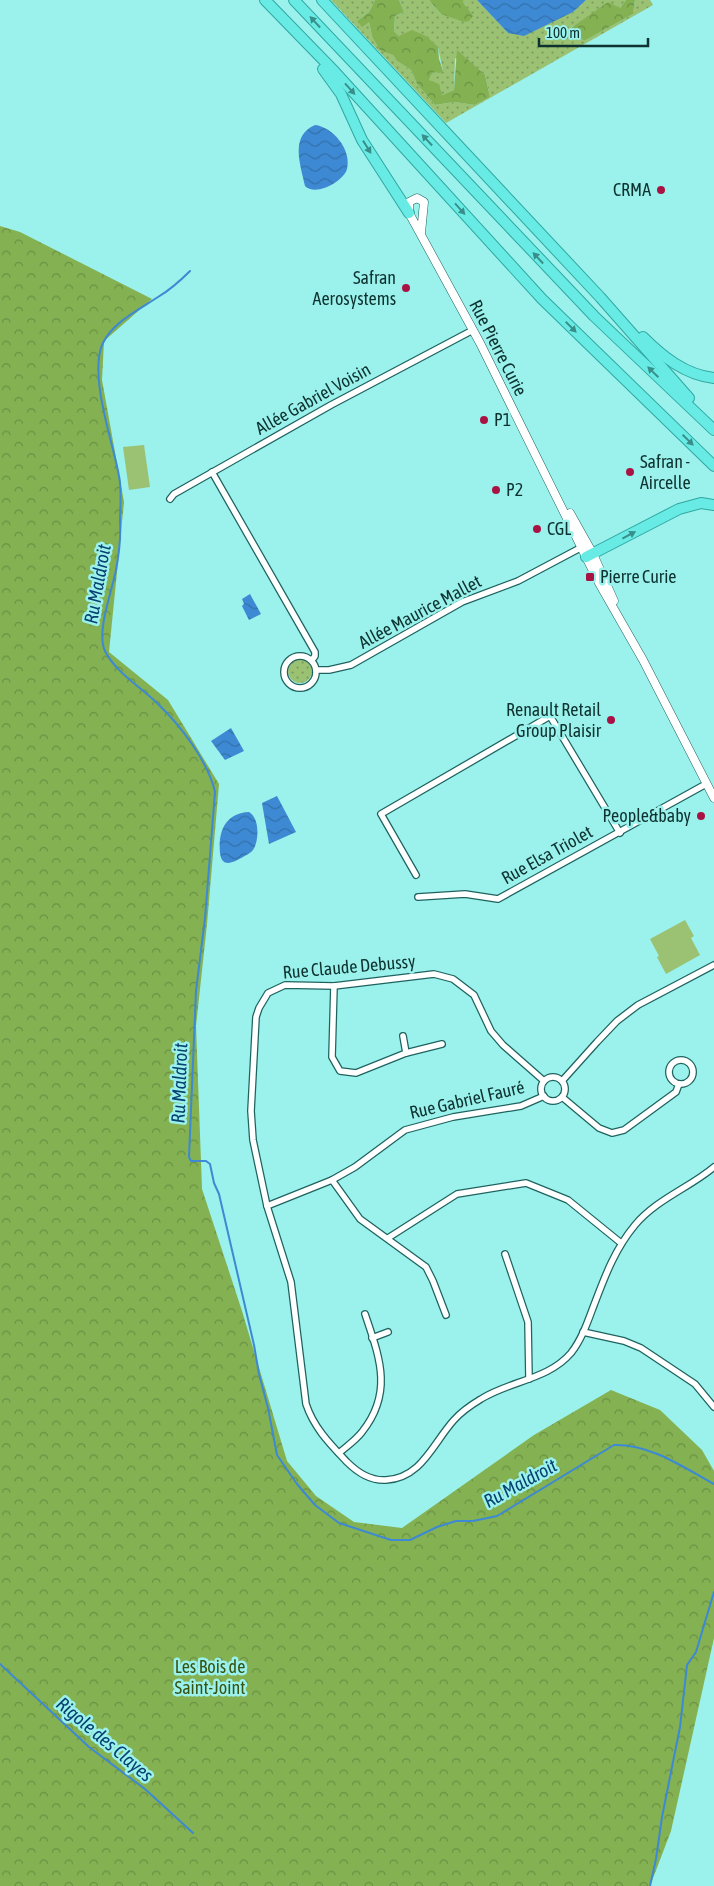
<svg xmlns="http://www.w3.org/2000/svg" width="714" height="1886" viewBox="0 0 714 1886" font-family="'Asap Condensed',sans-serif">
<defs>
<pattern id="grass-dots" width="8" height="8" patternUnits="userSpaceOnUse" patternTransform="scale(1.25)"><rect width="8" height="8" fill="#9bc173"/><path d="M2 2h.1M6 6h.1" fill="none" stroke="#7d9d5f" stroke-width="1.8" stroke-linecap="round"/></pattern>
<pattern id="forest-crowns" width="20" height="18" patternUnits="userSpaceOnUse" patternTransform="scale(1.25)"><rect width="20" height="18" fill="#84b152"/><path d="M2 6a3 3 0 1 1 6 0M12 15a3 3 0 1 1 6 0" fill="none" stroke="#6a9144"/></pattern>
<pattern id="water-waves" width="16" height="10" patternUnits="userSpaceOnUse" patternTransform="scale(1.25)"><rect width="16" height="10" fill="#3d89d3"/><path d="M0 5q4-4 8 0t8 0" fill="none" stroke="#3271ac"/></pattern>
</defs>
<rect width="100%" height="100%" fill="#9bf1eb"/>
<g fill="url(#grass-dots)">
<polygon points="331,0 375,0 369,12 357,21 369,22 372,36 393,55 397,61 411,70 417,84 435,105 454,102 475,105 490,97 485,75 455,58 454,90 442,95 429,80 433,72 443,71 438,47 399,36 394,31 395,16 404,12 399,0 429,0 441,14 466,6 463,2 464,0 477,0 508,33 573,12 586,0 626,0 620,8 571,27 584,41 633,14 635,0 650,0 653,5 446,123"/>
<circle cx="300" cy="671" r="12"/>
</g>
<g fill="url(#forest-crowns)">
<polygon points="375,0 399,0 404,12 395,16 394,31 399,36 412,30 426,36 438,47 439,59 443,71 440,73 433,72 429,80 439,84 442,95 454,90 457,50 485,75 490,97 475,105 454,102 435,105 417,84 411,70 397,61 393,55 380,50 372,36 369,22 362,27 357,21 369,12"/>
<polygon points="429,0 464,0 463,2 473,16 469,21 464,22 441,14"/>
<polygon points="626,0 635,0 633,14 584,41 571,28 608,2 620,8"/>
<polygon points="0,226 20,232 152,299 104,341 102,380 124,502 109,652 168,700 219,784 207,924 196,1026 202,1189 242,1311 287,1461 316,1496 354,1522 402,1528 534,1435 611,1390 660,1410 702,1450 714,1471 714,1638 671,1831 650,1886 0,1886"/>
</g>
<g fill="#9bc173">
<polygon points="144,445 150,487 129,490 123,447"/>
<polygon points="685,920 694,936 691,938 700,955 666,974 657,957 659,956 650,939"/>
</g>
<g fill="url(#water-waves)">
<polygon points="477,0 586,0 573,12 524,36 508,33"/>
<path d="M315,125C333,127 352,150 347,169C344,181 316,197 305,186C301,166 289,136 315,125Z"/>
<polygon points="250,594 261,614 249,620 242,606 244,604 242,599"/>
<polygon points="231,728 244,751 225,760 211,741"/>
<polygon points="277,796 296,832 269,844 262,803"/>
<path d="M249,812C260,818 259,842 253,850C251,853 246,855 243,857C234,862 222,869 220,853C218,832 225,813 249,812Z"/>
</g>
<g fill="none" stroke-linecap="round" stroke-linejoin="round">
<g stroke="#3d89d3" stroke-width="2">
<path d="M190,271C180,281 170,290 158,297C140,309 113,322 103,343C88,374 113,442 119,476C122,490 120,507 120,521C121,537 119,554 116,570C112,591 96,632 105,651C116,673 141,687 158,704C180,725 208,761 215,792L205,918L196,991L189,1157L191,1161H206L210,1164L214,1183L219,1194L254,1345L259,1374L268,1408L277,1455L297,1484L315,1505L339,1523L391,1540H410L437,1527L456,1521H473L497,1516L614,1445C650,1444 683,1467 714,1484"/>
<polyline points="0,1664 89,1747 145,1789 193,1833"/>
<polyline points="650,1886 656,1859 662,1817 680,1727 687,1665 696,1652 714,1592"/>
</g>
<g stroke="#1f6360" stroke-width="8">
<g id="minor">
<polyline points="212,472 315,652 315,656 312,660"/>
<polyline points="170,499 174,494 331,405 473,330"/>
<circle cx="300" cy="672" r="16"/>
<polyline points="316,670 329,670 351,665 462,602 518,581 584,546"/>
<polyline points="416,875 381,814 550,716 620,833"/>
<polyline points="418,897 465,894 498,899 706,784"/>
<polyline points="334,986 332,1057 340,1071 356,1073 406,1053 442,1044"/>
<polyline points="403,1036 406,1053"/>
<circle cx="681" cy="1072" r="12"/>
<circle cx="553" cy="1089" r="12"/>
<path d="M544,1081L503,1045L491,1031L474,995L453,979L434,974L334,986L285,985L268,993L259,1008L256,1017L251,1111L253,1140L267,1206L291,1282L306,1404C314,1428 330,1444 347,1462C358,1473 371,1481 386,1480C422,1478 433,1443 454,1420C462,1411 471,1405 481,1399C509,1381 548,1380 571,1353C582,1339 588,1321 594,1305C605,1276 615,1249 635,1225C657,1199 689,1188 714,1167"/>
<polyline points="562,1081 597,1042 617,1021 638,1005 714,965"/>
<polyline points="562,1097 599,1128 612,1133 624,1130 676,1092 679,1084"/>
<polyline points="332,1180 360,1219 426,1267 433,1281 446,1315"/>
<polyline points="267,1206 332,1180 355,1167 405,1130 453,1117 521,1106 544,1096"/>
<polyline points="388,1238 457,1194 526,1183 568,1200 621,1243"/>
<polyline points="505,1254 528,1322 529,1379"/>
<polyline points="583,1332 624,1341 641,1348 695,1384 714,1407"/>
<polyline points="372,1338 388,1332"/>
<path d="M339,1453C347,1446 356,1440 362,1432C394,1392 379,1356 365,1314"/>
</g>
</g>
<g stroke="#1f6360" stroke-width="9">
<g id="tertiary">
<polyline points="421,233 424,202 417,198 409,202 409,213 480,343 599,583 643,660 714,798"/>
<polyline points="570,513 593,554 614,601"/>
</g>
</g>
<g stroke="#30a7a1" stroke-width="12">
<g id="trunk">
<polyline points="265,0 335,72 542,299 714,466"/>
<polyline points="294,0 594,316 714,430"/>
<polyline points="322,0 600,297 689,398"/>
<polyline points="323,69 341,94 362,140 409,213"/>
<path d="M643,337C662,356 685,375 714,378"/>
<polyline points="586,557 679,509 701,503 714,505"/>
</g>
</g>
<use href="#minor" stroke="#fff" stroke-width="5.5"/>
<use href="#tertiary" stroke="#fff" stroke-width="8"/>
<use href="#trunk" stroke="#68ebe4" stroke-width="10"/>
</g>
<defs><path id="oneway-solid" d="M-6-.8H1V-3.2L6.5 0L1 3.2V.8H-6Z" transform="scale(1.25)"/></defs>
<g fill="#3a8e8a">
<use href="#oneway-solid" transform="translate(315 22) rotate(-133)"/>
<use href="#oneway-solid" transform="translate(350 89) rotate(48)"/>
<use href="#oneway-solid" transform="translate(427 140) rotate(-133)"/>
<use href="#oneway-solid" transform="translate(367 147) rotate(58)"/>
<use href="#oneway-solid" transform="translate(460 209) rotate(48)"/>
<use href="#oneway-solid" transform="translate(538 258) rotate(-133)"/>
<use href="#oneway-solid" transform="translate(571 327) rotate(45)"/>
<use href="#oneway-solid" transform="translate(653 372) rotate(-136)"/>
<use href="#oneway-solid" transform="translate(688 440) rotate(44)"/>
<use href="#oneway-solid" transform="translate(629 535) rotate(-28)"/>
</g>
<g fill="#a91344" stroke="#9bf1eb" stroke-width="2">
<circle cx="661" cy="190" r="5"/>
<circle cx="406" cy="288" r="5"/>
<circle cx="484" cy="420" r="5"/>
<circle cx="630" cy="472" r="5"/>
<circle cx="496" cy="490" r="5"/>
<circle cx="537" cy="529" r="5"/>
<rect x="585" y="572" width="10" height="10" rx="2.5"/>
<circle cx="611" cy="720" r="5"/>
<circle cx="701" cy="816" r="5"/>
</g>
<g text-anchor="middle" stroke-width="5" stroke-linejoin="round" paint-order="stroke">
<g font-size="18" fill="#0d3230" stroke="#9bf1eb" text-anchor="start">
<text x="651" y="196" text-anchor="end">CRMA</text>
<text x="396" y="284" text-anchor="end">Safran<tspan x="396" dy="21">Aerosystems</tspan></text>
<text x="494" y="426">P1</text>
<text x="640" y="468">Safran -<tspan x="640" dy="21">Aircelle</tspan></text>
<text x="506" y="496">P2</text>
<text x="547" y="535">CGL</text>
<text x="600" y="583">Pierre Curie</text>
<text x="601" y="716" text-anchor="end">Renault Retail<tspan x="601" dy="21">Group Plaisir</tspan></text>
<text x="691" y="822" text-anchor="end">People&amp;baby</text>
</g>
<g font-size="18" fill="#0d3230" stroke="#9bf1eb">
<text transform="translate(498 348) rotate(63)" y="6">Rue Pierre Curie</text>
<text transform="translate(313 399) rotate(-29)" y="6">Allée Gabriel Voisin</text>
<text transform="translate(420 612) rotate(-28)" y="6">Allée Maurice Mallet</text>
<text transform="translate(547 855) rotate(-29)" y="6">Rue Elsa Triolet</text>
<text transform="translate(349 967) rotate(-5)" y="6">Rue Claude Debussy</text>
<text transform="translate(467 1100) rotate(-13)" y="6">Rue Gabriel Fauré</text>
</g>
<g font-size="18" fill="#375310" stroke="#9bf1eb">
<text x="210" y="1673">Les Bois de<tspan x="210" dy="21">Saint-Joint</tspan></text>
</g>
<g font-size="19" font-style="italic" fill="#084171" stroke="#9bf1eb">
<text transform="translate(97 584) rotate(-80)" y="7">Ru Maldroit</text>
<text transform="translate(179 1083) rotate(-88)" y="7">Ru Maldroit</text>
<text transform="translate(520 1483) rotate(-29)" y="7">Ru Maldroit</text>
<text transform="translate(105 1739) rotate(40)" y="7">Rigole des Clayes</text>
</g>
</g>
<path d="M539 38v8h109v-8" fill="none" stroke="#0d3230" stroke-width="2.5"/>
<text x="546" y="38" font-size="15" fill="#0d3230" stroke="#9bf1eb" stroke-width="4" paint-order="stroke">100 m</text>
</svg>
